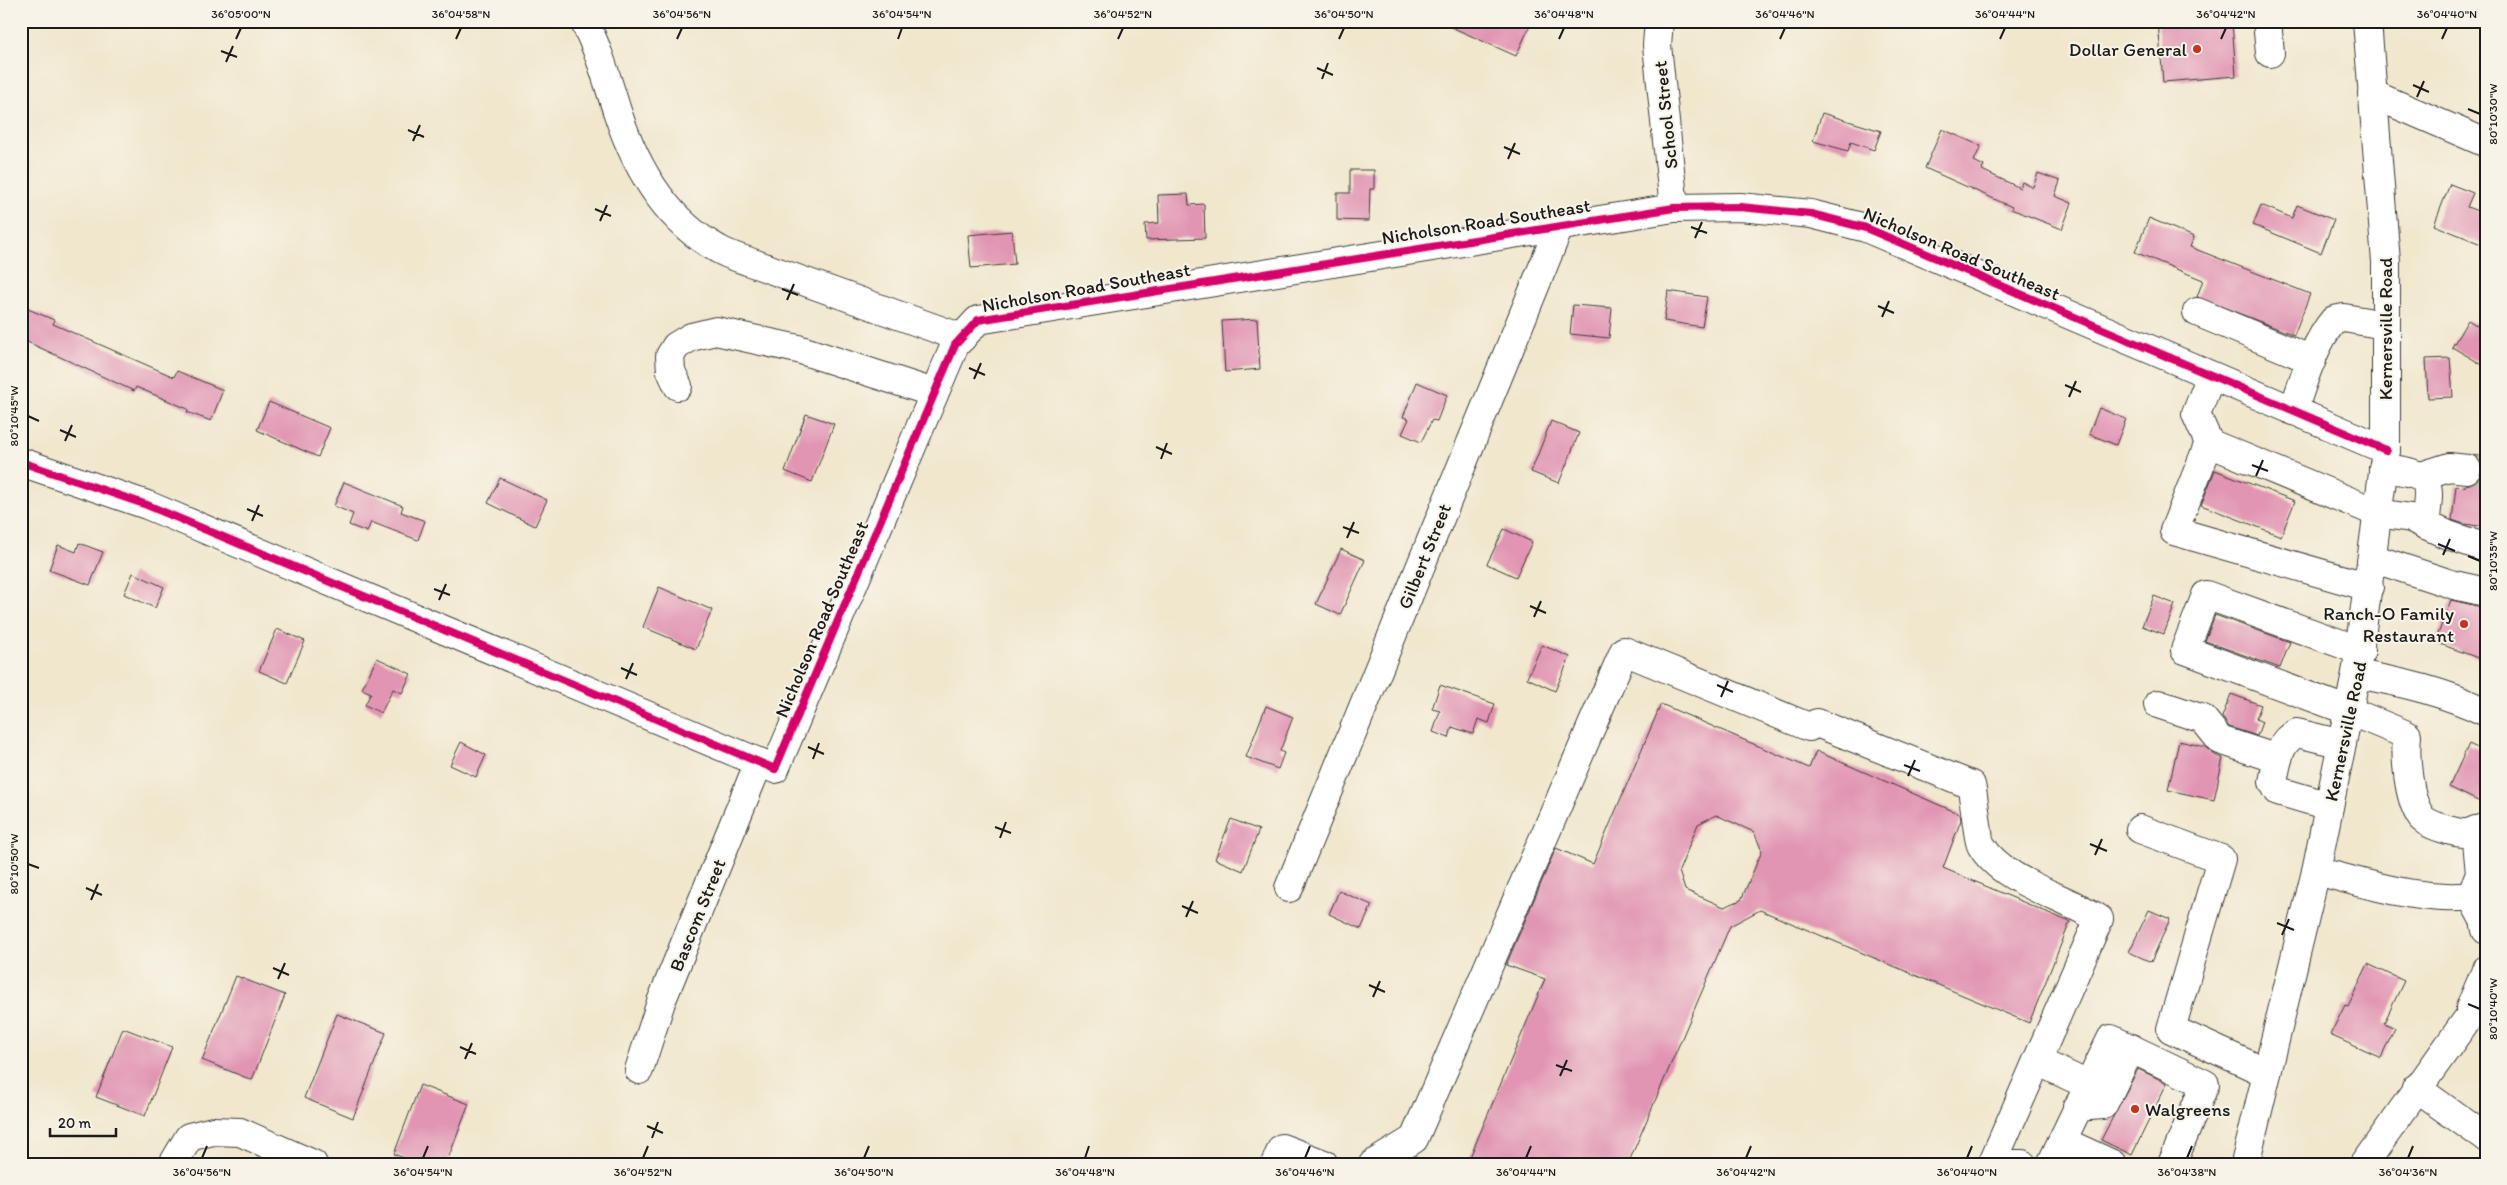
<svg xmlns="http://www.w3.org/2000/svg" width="2507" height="1185" viewBox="0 0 2507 1185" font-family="Itim,sans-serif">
<rect width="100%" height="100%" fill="#f7f3e8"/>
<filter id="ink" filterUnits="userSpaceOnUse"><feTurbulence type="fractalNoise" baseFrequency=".02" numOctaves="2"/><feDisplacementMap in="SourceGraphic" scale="10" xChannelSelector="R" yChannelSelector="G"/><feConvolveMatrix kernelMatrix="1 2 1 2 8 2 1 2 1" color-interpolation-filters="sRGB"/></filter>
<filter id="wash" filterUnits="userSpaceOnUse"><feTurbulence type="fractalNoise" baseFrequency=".0096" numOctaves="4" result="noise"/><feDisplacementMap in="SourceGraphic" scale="20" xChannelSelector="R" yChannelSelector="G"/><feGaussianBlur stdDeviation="1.12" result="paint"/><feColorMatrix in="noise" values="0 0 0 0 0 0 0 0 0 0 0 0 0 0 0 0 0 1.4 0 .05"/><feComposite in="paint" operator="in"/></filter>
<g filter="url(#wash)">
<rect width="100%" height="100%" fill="#f0e7cd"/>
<g id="blocks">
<g fill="#e195b3" fill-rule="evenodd">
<polygon points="1438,21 1532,21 1516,56"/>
<polygon points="2158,21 2232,21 2236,76 2163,82"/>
<polygon points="1822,113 1881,131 1874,150 1851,142 1848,151 1813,141"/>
<polygon points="1942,129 1981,146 1974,161 1984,166 1982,170 2020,188 2022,182 2033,187 2038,173 2060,181 2055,196 2072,203 2062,229 2011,209 2012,207 1925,168"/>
<polygon points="1350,170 1374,170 1374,189 1370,189 1369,221 1337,220 1337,193 1350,193"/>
<polygon points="2450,184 2473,193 2467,207 2486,214 2486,246 2434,225"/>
<polygon points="1188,194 1189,205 1204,204 1205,238 1146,240 1145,224 1159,223 1158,195"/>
<polygon points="2261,205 2292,218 2297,205 2334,220 2321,253 2253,225"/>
<polygon points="2149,218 2194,237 2190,247 2310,294 2294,335 2197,297 2203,280 2135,252"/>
<polygon points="1012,231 1015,264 971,268 968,235"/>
<polygon points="1668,291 1707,297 1702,327 1664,321"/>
<polygon points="1573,305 1612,308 1609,338 1570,334"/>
<polygon points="21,306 54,320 53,324 174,377 177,371 223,390 211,421 187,412 188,409 136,387 134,391 21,339"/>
<polygon points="1257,319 1260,369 1225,372 1222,321"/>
<polygon points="2468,320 2486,331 2486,367 2452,347"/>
<polygon points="2450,358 2453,397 2428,398 2426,359"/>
<polygon points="1417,382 1447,395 1437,421 1432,420 1421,442 1402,434 1409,419 1403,417"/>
<polygon points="269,402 330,428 318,457 257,430"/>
<polygon points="2099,408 2126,419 2116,445 2089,434"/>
<polygon points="806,414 834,424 812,482 785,471"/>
<polygon points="1551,421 1579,433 1559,483 1531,472"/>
<polygon points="2472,455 2486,457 2486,527 2464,524 2452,520 2456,486 2465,487 2465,485 2474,483 2479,479 2482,471 2481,462"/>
<polygon points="2215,470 2295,501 2281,536 2201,505"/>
<polygon points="500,478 547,500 535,526 488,503"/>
<polygon points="344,482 403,506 401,512 425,521 418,540 371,522 367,532 349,525 353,514 334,506"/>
<polygon points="1504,529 1532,542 1516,577 1487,564"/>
<polygon points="79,543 103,552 90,585 49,570 58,545 76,552"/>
<polygon points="1341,549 1365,560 1340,615 1316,604"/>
<polygon points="133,573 164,587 155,608 124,594"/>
<polygon points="659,587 712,610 696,649 643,627"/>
<polygon points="2154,596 2175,604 2164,634 2142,626"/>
<polygon points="2451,600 2486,608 2486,661 2435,642"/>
<polygon points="2215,615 2290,642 2280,668 2205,641"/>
<polygon points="277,629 305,641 287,683 259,671"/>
<polygon points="1542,645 1570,657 1555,691 1527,678"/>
<polygon points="377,658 411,674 402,693 393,689 381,713 365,705 371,693 362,689"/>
<polygon points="1440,685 1495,704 1489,723 1478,719 1473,734 1452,727 1449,738 1433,732 1440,711 1432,709"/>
<polygon points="2231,694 2261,705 2256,719 2262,722 2257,736 2229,727 2222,717"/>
<path d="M1661,704L1809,768L1816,751L1960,814L1961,820L1943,868L2070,922L2029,1023L1760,910L1730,926L1628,1164H1467L1545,979L1506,965L1556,848L1593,864ZM1716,815L1754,832L1762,851L1741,900L1724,907L1685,890L1679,871L1698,824Z"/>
<polygon points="1266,706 1293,717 1280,751 1284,753 1278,769 1246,757"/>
<polygon points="2179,741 2205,747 2215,755 2223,758 2214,800 2168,790"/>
<polygon points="461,742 486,755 476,777 450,765"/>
<polygon points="2469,744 2486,752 2486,789 2480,802 2449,787"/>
<polygon points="1231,819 1259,830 1243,871 1215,859"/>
<polygon points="1339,891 1372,905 1361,929 1329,914"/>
<polygon points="2149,910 2170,919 2151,962 2129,952"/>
<polygon points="2368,964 2404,981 2384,1023 2395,1028 2381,1058 2330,1035 2345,1005 2348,1006"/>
<polygon points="236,976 285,995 252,1080 202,1060"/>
<polygon points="337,1014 386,1033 353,1118 304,1098"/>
<polygon points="123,1028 172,1047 145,1116 96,1097"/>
<polygon points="2138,1069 2167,1083 2132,1155 2101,1140"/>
<polygon points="420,1085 469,1104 446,1164 419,1164 394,1154"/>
</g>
</g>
</g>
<g filter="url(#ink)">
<use href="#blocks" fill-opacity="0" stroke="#3c3a37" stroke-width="1"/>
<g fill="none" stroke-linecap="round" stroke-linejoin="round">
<polyline stroke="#c6beaa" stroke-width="28" stroke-dasharray="28 14" stroke-linecap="butt" points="2467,469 2486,471"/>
<g stroke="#3c3a37" stroke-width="30">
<g id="minor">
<path d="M584,21C599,50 607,80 617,111C635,166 665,220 718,249C728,255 739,258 750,262L962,338"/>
<polyline points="1659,21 1657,45 1674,208"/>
<polyline points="2267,21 2270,53"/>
<polyline points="2372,94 2486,143"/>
<polyline points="2197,312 2312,360"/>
<polyline points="678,386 671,371 670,356 676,346 691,337 716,331 798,349 934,393"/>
<path d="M2293,411C2304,380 2313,345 2334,320L2344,318L2385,325"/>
<polyline points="2209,443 2196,414 2211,376"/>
<polyline points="21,462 147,505 775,769 955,345 978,320 1674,208 1740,207 1811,214 1866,228 2386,450"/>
<path d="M2383,468C2433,474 2431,478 2425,525"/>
<polyline points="2421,476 2449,467 2467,469"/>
<polyline points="2372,558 2454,585 2486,592"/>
<polyline points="2369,587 2174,531 2209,443 2378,513 2411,518 2448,535 2486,548"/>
<path d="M2361,651L2206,595L2185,650L2349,711L2407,735C2405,757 2408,798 2421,817C2426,825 2458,834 2467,833C2473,832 2480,829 2486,827"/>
<path d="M2356,674C2401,682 2445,692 2486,712"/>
<polyline points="2158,704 2203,719 2220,740 2278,759"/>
<path d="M2329,806L2278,791L2273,782C2277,764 2278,742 2297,733L2342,744"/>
<polyline points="2140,829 2221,859 2171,1029 2267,1073"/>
<polyline points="1289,888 1560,225"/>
<polyline points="2471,896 2480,874 2476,830"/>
<polyline points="2037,1061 2088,1085"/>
<polyline points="639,1070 661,1002 759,762"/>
<polyline points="2416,1088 2486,1138"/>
<polyline points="2077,1107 2103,1105 2131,1048"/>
<polyline points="173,1164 189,1137 213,1131 240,1132 313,1164"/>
<polyline points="1275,1164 1282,1148 1324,1164"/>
<path d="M1373,1164L1414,1139L1624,651L1809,727L1817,723L1971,785C1974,796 1978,840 1981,845C2002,882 2064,896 2099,919L1992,1164"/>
<polyline points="2009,1164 2022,1164"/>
<polyline points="2051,1164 2062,1141"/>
<polyline points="2112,1164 2062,1141 2111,1039 2205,1084 2172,1164"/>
</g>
</g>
<g stroke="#3c3a37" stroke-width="30">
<g id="major">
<path d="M2316,871C2372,885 2428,905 2486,894"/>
<polyline points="2471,896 2484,920 2486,930"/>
<polyline points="2470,1008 2486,970"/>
<polyline points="2245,1164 2316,871 2356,674 2386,450 2386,262 2367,21"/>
<polyline points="2364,1164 2486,993"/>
</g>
</g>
<use href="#minor" stroke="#fff" stroke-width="28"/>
<use href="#major" stroke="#fff" stroke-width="28"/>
<g stroke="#f7f3e8" stroke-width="11">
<polyline id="cycleway" points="21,462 147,505 775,769 955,345 978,320 1674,208 1740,207 1811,214 1866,228 2386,450"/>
</g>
<use href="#cycleway" stroke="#d6006c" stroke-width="8"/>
</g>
</g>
<path fill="none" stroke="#1c1c1c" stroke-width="2" d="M236,39L241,28M456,39L461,28M677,39L682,28M898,39L902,28M1118,39L1123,28M1339,39L1344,28M1559,39L1564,28M1780,39L1785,28M2000,39L2005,28M2221,39L2226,28M2442,39L2447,28M221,51L237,57M226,62L233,46M1317,68L1333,75M1322,79L1328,63M2413,85L2429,92M2417,97L2424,81M2468,109L2480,114M408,130L424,137M413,141L420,125M1504,147L1520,154M1508,159L1515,143M595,209L611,216M600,221L607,205M1691,227L1707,233M1695,238L1702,222M782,289L798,295M787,300L794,284M1878,306L1894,313M1882,317L1889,301M969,368L985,375M974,379L981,363M2065,385L2081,392M2069,397L2076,381M28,416L39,421M60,430L76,437M65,441L72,425M1156,447L1172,454M1161,459L1167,443M2252,465L2268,471M2256,476L2263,460M247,509L263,516M252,521L259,505M1343,527L1359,533M1347,538L1354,522M2438,544L2455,551M2443,555L2450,539M2468,556L2480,561M434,589L450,595M439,600L446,584M1530,606L1546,613M1534,617L1541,601M621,668L637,675M626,679L633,663M1717,685L1733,692M1721,697L1728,681M808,747L824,754M813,759L819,743M1904,765L1920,771M1908,776L1915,760M995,827L1011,833M1000,838L1006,822M2090,844L2107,851M2095,855L2102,839M28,864L39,868M86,888L102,895M91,900L98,884M1182,906L1198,913M1186,917L1193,901M2277,923L2294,930M2282,935L2289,919M273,968L289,975M278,979L285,963M1369,985L1385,992M1373,997L1380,981M2468,1004L2480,1009M460,1047L476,1054M465,1059L472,1043M1556,1065L1572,1071M1560,1076L1567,1060M647,1126L663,1133M652,1138L658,1122M202,1158L207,1146M423,1158L428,1146M643,1158L648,1146M864,1158L869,1146M1085,1158L1089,1146M1305,1158L1310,1146M1526,1158L1531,1146M1746,1158L1751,1146M1967,1158L1972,1146M2187,1158L2192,1146M2408,1158L2413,1146"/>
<g fill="#c8321e" stroke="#f7f3e8" stroke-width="2">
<circle cx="2197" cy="49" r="5"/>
<circle cx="2464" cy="624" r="5"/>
<circle cx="2135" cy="1109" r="5"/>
</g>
<g text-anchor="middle" stroke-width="4" stroke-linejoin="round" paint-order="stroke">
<g font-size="19" fill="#1c1c1c" stroke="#f7f3e8" text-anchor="end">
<text x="2187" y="56">Dollar General</text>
<text x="2454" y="620">Ranch-O Family<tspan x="2454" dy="22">Restaurant</tspan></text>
<text x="2145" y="1116" text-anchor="start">Walgreens</text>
</g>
<g font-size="19" fill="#1c1c1c" stroke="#f7f3e8">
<text transform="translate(1665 115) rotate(-96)" y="7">School Street</text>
<text transform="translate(1486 221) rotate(-9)" y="7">Nicholson Road Southeast</text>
<text transform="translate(1962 253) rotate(23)" y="7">Nicholson Road Southeast</text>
<text transform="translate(1086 287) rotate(-10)" y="7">Nicholson Road Southeast</text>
<text transform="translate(2385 329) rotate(-90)" y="7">Kernersville Road</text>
<text transform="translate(1424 556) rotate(-68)" y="7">Gilbert Street</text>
<text transform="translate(821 619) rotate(-67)" y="7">Nicholson Road Southeast</text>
<text transform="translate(2345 731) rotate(-78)" y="7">Kernersville Road</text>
<text transform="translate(697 915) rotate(-68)" y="7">Bascom Street</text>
</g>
</g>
<rect width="2507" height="1185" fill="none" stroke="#f7f3e8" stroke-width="55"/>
<path d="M50 1128v8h66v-8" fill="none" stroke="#1c1c1c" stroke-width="2.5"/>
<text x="58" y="1128" font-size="15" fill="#1c1c1c" stroke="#f7f3e8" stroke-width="4" paint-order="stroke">20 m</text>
<rect x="28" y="28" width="2452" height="1130" fill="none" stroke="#1c1c1c" stroke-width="2"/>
<g font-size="12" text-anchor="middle" fill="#1c1c1c">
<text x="241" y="18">36°05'00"N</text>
<text x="461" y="18">36°04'58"N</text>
<text x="682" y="18">36°04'56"N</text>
<text x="902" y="18">36°04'54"N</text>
<text x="1123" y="18">36°04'52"N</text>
<text x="1344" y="18">36°04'50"N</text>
<text x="1564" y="18">36°04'48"N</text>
<text x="1785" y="18">36°04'46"N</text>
<text x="2005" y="18">36°04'44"N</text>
<text x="2226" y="18">36°04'42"N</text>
<text x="2447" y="18">36°04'40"N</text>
<text transform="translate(2493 114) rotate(-90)" y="4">80°10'30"W</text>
<text transform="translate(14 416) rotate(-90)" y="4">80°10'45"W</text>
<text transform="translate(2493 561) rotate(-90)" y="4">80°10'35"W</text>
<text transform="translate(14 864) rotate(-90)" y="4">80°10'50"W</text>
<text transform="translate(2493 1009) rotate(-90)" y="4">80°10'40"W</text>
<text x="202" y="1176">36°04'56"N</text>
<text x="423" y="1176">36°04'54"N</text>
<text x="643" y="1176">36°04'52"N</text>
<text x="864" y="1176">36°04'50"N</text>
<text x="1085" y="1176">36°04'48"N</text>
<text x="1305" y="1176">36°04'46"N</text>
<text x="1526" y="1176">36°04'44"N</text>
<text x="1746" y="1176">36°04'42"N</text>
<text x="1967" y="1176">36°04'40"N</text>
<text x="2187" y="1176">36°04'38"N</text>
<text x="2408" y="1176">36°04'36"N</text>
</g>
</svg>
